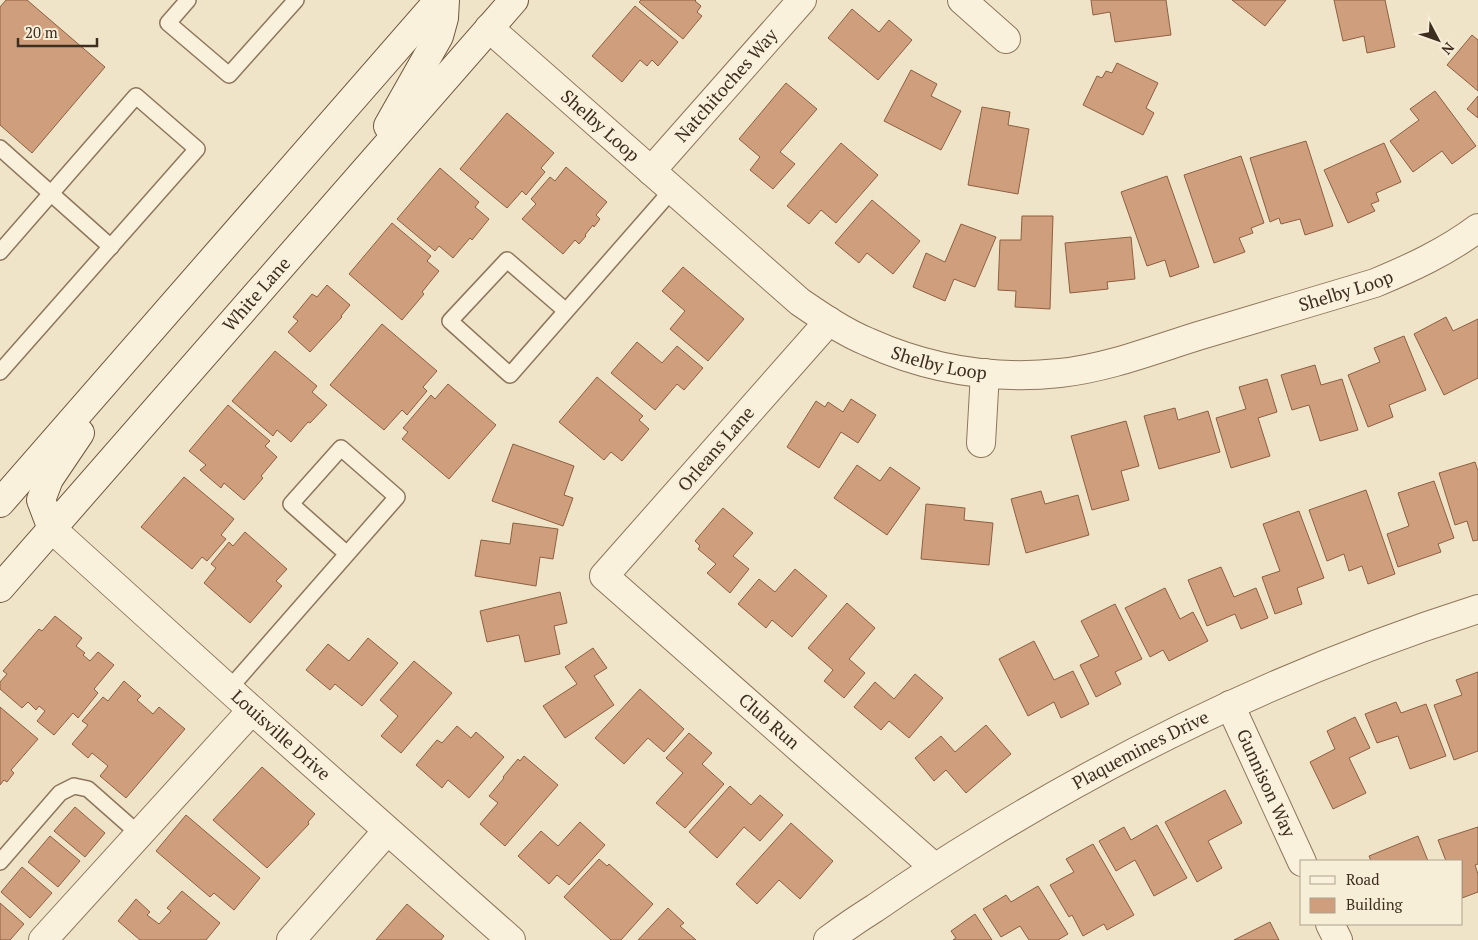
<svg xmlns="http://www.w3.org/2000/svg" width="1478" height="940" viewBox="0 0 1478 940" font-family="'PT Serif',serif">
<rect width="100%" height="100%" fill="#f0e4c8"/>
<g fill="#cf9f7d" stroke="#8d5f41">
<polygon points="6,0 27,0 105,67 32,153 0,125 0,7"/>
<polygon points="641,0 696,0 695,1 701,6 697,12 702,16 683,39 639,2"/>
<polygon points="1091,0 1166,0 1171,35 1115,42 1110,12 1093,15"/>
<polygon points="1232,0 1286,0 1265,26"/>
<polygon points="1334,0 1385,0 1395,47 1367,53 1364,36 1343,41"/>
<polygon points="635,6 678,42 658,66 652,60 647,66 640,60 622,82 592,56"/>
<polygon points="852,9 879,32 889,20 912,40 878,80 828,38"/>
<polygon points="1472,35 1478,40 1478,91 1447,65"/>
<polygon points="1117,63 1158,83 1146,108 1154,113 1143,135 1083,105 1097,76 1102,78 1106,71 1112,73"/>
<polygon points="911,70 937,84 931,96 961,111 941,150 884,121"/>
<polygon points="786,83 817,109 780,152 795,164 773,189 750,170 760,157 739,139"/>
<polygon points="1435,91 1476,146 1452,164 1442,151 1413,172 1390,141 1419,120 1410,109"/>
<polygon points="1478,96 1478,118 1467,109"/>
<polygon points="982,107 1010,112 1008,125 1029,129 1018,194 968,185"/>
<polygon points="507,113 554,153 541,168 545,172 526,195 522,191 507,208 460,169"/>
<polygon points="1306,141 1333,226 1305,235 1300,219 1281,224 1279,218 1270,222 1250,158"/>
<polygon points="841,143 878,175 836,223 821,210 809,224 787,206"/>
<polygon points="1384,143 1401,182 1376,193 1379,201 1371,204 1375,211 1348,223 1324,170"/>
<polygon points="1241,156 1264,223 1251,228 1253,233 1239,238 1245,252 1214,263 1184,175"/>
<polygon points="566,167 607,202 596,215 600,219 594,227 593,225 585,235 586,236 579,244 575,240 563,254 522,219 536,204 531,199 550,177 555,181"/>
<polygon points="440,168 479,202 475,207 489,219 472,240 470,238 453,258 439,246 435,251 397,219"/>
<polygon points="1167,176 1199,267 1170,277 1165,260 1147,266 1121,192"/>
<polygon points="872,200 920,241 893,274 867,253 859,263 835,243"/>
<polygon points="1022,216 1053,216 1050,309 1015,307 1016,291 998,290 1000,240 1021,240"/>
<polygon points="392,223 431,256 427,261 439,271 422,292 424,294 402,320 349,274"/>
<polygon points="961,224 996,237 975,287 954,279 945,301 913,287 926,253 945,262"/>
<polygon points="1131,237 1135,279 1107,282 1108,289 1070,293 1065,243"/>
<polygon points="683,267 744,319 708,361 670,329 685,311 662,291"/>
<polygon points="327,285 350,305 341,316 342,317 310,352 288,332 298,321 293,317 312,294 317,297"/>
<polygon points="1446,317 1453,331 1478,319 1478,378 1444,395 1414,334"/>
<polygon points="382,324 437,371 423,387 427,391 407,415 402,410 384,430 330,385"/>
<polygon points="1404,336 1426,390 1389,405 1393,417 1368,427 1348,375 1380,362 1374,348"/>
<polygon points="637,342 662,363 677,346 703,368 684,390 677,384 655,410 611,373"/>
<polygon points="275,351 317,386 312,392 327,405 310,423 308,422 291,442 277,430 273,436 232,401"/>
<polygon points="1315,365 1321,385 1342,379 1358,430 1320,441 1309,405 1292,410 1281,375"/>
<polygon points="597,377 643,416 639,420 649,429 622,461 611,452 604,460 559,422"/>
<polygon points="1267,379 1277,412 1258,418 1270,456 1231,468 1216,418 1246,409 1239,387"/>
<polygon points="448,384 496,425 449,479 402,439 408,432 403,428 431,395 435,399"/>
<polygon points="851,399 876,415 858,443 841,432 819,468 787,447 816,401 825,407 828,402 843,412"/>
<polygon points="228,405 270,441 265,446 277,457 261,476 263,478 244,500 224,483 221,488 200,470 206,465 189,451"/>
<polygon points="1175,408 1178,420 1208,411 1220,452 1159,469 1144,416"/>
<polygon points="1126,421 1139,466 1121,471 1129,500 1092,510 1071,436"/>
<polygon points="513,444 574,466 564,495 573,498 563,526 492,501"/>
<polygon points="1475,462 1478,471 1478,540 1473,541 1467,521 1455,525 1439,473"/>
<polygon points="857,465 880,481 890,467 920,488 887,535 834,498"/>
<polygon points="184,477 234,519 221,535 226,539 207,561 202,557 192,569 141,527"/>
<polygon points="1434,481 1454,538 1438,544 1441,552 1398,567 1387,534 1409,526 1398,493"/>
<polygon points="1366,490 1395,574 1368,584 1362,566 1349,571 1344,554 1327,561 1309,510"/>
<polygon points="1041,491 1045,504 1078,495 1089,535 1026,553 1011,499"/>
<polygon points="926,504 965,508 964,520 993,523 989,565 921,559"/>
<polygon points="723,508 753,533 733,556 749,569 730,593 707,573 716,564 698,549 700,546 695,541"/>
<polygon points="1299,511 1324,578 1297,588 1302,604 1275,614 1262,577 1280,571 1263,524"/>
<polygon points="513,523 558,529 553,559 540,557 536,586 475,576 481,540 510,544"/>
<polygon points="245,532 287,569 276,581 282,586 250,623 204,583 216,568 211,564 229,542 233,546"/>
<polygon points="1221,567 1234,597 1256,588 1268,618 1241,629 1235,614 1207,626 1188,580"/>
<polygon points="795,569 827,596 792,637 772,620 766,628 738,604 759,579 775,592"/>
<polygon points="1165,588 1180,619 1193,612 1208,641 1169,661 1163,650 1150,657 1125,608"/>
<polygon points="560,592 567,623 554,626 560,654 525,662 519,635 487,642 480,611"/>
<polygon points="847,603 875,628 849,659 865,673 844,698 824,681 833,670 808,648"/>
<polygon points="1115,604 1142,659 1115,672 1121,684 1096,697 1080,665 1099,656 1081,621"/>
<polygon points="55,616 82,638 76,646 85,653 83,655 90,661 98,652 114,665 94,689 98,693 78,718 73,713 54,735 37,721 45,711 39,706 36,710 28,702 22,708 0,689 0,682 7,674 3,671 39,629 42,631"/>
<polygon points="368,638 398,663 362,706 335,684 330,690 306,670 328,644 349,661"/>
<polygon points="1034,641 1054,680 1073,671 1089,704 1061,718 1054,702 1028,716 999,659"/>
<polygon points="593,648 607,668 594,676 614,705 565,738 543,706 577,684 565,667"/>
<polygon points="414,661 452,693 401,753 381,736 398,716 380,700"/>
<polygon points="1478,672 1478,751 1454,760 1434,705 1462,695 1456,680"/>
<polygon points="915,674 943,698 909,738 889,721 881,730 854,707 875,682 894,699"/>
<polygon points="124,681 141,696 137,700 153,714 159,707 185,729 126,798 100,776 108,766 92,753 88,758 72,744 88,725 82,721 103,697 108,701"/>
<polygon points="640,689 684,729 664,752 648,738 624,764 595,738"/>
<polygon points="1396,702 1401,713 1426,704 1446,756 1410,769 1398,736 1377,743 1365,714"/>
<polygon points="0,707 38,739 11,770 14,773 7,782 4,780 0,785"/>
<polygon points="1355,717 1370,748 1349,758 1366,793 1333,809 1310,762 1335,749 1327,731"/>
<polygon points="986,725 1011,754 966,793 946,770 934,781 915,758 941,736 955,752"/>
<polygon points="457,726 471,738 476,732 504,757 469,798 448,780 442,788 416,765 437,740 442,743"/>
<polygon points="689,733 712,753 702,764 724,784 685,828 656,803 683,773 666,758"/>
<polygon points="524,756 558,785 505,846 480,824 498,803 489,796 504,778 503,777 518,759 520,761"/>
<polygon points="262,767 315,814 308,822 309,824 267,868 213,820"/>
<polygon points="730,786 751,805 760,795 783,815 760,841 744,827 717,858 689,832"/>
<polygon points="1225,790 1242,823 1208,841 1222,868 1197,882 1165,822"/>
<polygon points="75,807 105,833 85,857 54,831"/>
<polygon points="186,815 260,878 234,910 214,893 210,897 156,851"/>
<polygon points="580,822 605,845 569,885 557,875 549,884 518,856 541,831 558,846"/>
<polygon points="791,823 833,861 800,899 779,880 757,904 736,884"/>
<polygon points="1157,825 1187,878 1154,896 1135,860 1116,871 1099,841 1124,827 1131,840"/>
<polygon points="1478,827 1478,864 1475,865 1478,874 1478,892 1462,898 1462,861 1446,861 1438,840"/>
<polygon points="50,836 80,861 58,887 28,862"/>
<polygon points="1418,836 1428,861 1371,861 1369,856"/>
<polygon points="1093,844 1134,915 1107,930 1104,924 1083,936 1072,915 1069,917 1050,885 1074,872 1066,859"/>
<polygon points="599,859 607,866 609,864 653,904 621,940 611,940 564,897"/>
<polygon points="22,867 52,893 30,918 1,892"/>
<polygon points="1038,886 1068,934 1058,940 1029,940 1020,926 1001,937 983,909 1006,895 1011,902"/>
<polygon points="182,891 220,923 206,940 140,940 118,921 136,899 150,912 147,915 159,924 171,911 167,908"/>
<polygon points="0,903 24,924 10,940 0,940"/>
<polygon points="407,904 444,936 441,940 376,940"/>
<polygon points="668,908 684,923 680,926 696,940 638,940"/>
<polygon points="975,914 992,940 953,940 956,938 951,931"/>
<polygon points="1270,922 1279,940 1234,940"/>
</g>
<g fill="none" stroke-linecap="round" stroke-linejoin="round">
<g stroke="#8d765c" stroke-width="18">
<g id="service">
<polyline points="188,0 168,23 229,75 296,0"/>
<polyline points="0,148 111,247"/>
<polyline points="0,252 136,96 197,149 0,372"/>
<polyline points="566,311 507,260 450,321 510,375 672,190"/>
<polyline points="229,689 397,497 341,448 291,504 347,554"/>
<polyline points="0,862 60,793 74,786 88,789 139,834"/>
</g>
</g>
<g stroke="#8d765c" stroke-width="30">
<g id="minor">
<polyline points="962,0 1006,39"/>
<path id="s1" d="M489,28L800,302C822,317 844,332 868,342C928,369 994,380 1060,373C1107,368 1153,350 1198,336C1257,318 1316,301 1375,283C1411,268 1446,252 1478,228"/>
<path id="s2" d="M651,171L802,0"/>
<path id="s3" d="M829,321L604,576L934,867"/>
<polyline points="981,443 985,373"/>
<path id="s4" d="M52,529L252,710L511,940"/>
<path id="s5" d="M1230,705L1302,862"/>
<polyline points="1330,924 1338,940"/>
<polyline points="43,940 252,710"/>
<polyline points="291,940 387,831"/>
<path id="s6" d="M828,940C843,929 859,918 875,908C911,883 948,859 986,836C1140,742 1305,664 1478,609"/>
</g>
</g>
<g stroke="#6f573f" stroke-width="30">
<g id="secondary">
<polyline points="388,126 439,36 444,18 445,0"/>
<polyline points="0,503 439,0"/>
<polyline points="52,529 41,500 49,479 80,433"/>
<path id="s7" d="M0,588L514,0"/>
</g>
</g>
<use href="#service" stroke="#faf1dc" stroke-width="15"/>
<use href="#minor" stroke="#faf1dc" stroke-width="28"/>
<use href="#secondary" stroke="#faf1dc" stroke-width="28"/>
</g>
<g text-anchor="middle" stroke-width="4" stroke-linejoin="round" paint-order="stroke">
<g font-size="18" fill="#3d2e20" stroke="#f7eed8">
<text dy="6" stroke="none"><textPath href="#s2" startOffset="114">Natchitoches Way</textPath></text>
<text dy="6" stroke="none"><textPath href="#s1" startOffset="148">Shelby Loop</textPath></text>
<text dy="6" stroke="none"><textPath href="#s1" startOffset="988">Shelby Loop</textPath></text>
<text dy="6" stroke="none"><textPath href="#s7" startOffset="390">White Lane</textPath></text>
<text dy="6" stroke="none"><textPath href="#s1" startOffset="568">Shelby Loop</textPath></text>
<text transform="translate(716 449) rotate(-49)" y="6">Orleans Lane</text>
<text dy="6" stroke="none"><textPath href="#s3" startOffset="560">Club Run</textPath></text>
<text dy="6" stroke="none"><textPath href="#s4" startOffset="308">Louisville Drive</textPath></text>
<text dy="6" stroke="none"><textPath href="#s6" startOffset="366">Plaquemines Drive</textPath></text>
<text dy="6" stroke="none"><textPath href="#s5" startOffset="86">Gunnison Way</textPath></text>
</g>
</g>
<rect x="1300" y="860" width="162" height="65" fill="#f7eed8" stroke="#ada18e"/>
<rect x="1310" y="876" width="25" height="8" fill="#faf1dc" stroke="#ada18e"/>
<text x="1346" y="885" font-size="15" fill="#3d2e20">Road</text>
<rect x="1310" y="898" width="25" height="15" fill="#cf9f7d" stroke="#ada18e"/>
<text x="1346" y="910" font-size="15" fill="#3d2e20">Building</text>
<g transform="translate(1438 40) rotate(131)" stroke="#f7eed8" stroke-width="4" paint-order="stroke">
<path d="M0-4L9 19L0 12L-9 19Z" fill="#3d2e20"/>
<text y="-8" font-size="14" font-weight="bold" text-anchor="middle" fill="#3d2e20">N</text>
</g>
<path d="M18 38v8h79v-8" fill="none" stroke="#3d2e20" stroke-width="2.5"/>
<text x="25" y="38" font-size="15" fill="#3d2e20" stroke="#f7eed8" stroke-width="4" paint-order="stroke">20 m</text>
</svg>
